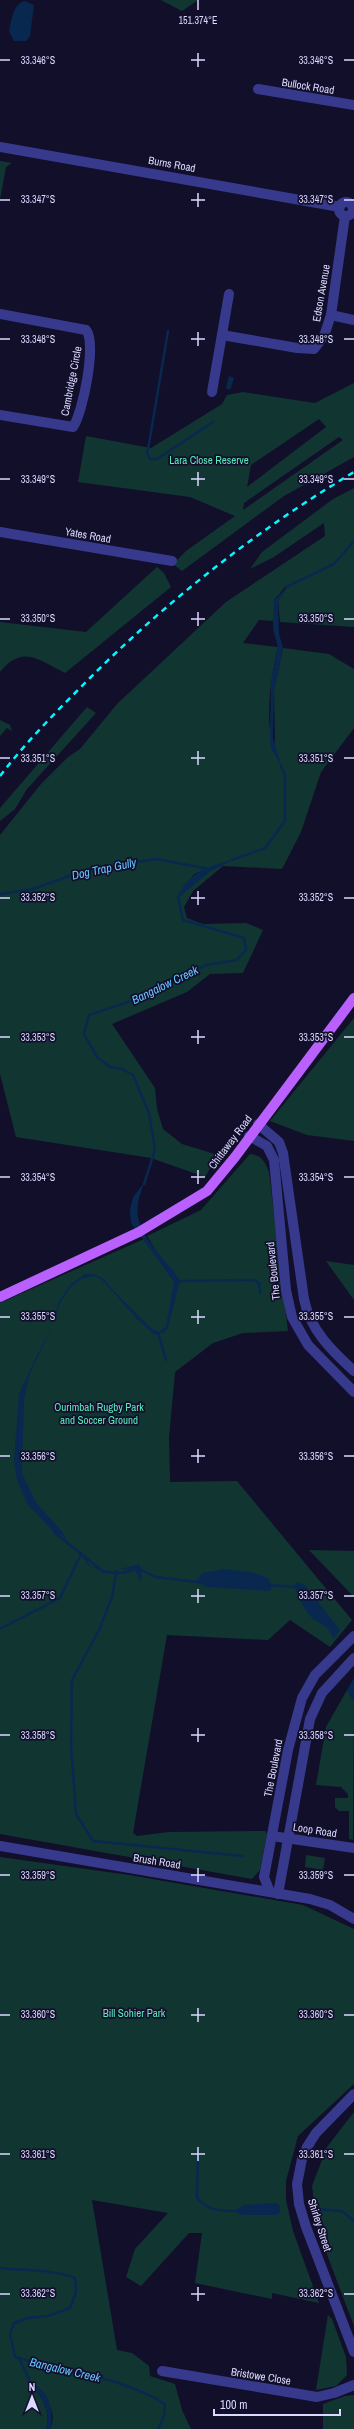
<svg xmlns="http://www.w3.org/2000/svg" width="354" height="2429" viewBox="0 0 354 2429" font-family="'Archivo Narrow',sans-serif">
<rect width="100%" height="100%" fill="#120f2b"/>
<g fill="#113632" fill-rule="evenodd">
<polygon points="161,0 198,0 182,11"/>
<polygon points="0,161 12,163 6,167 0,200"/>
<path d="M354,383V457L284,496L182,571L173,564L186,551L235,516L190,497L78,482L86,436L151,448L222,404L227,395L243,392L315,403ZM319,419L326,427L247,487L251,465ZM339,437L343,440L243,510L244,503Z"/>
<path d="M354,488V627L280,622L278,601L287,587H285L274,600V621L259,620L243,643L278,647C272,672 263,724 275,746L274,690L283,648L329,654L354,669V728L321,772L301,832L282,869L223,866L193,891L184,907L187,918L203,924L246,923L263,930L243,973L210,974L187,992L112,1024L155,1088L157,1109L163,1129L182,1144L218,1155L205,1177L151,1158L16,1137L0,1074V835L41,784L68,757L80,749L117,704L226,602L325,536L324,523L274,557L250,569L262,552L333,499ZM232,860L210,871L177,898L194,874Z"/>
<path d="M157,567L164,573L171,587L65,673C39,660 23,644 0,672V622L86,632Z"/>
<polygon points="87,707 96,713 27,789 15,809 0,821 0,808"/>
<polygon points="0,720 10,725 12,731 7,728 0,736"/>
<polygon points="354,1018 354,1141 307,1135 270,1121"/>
<path d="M250,1154C262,1155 265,1162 269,1172L288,1331L243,1333L213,1343L175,1372L169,1438L170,1482L237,1481L352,1620L330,1647L290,1620L268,1640L167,1635L133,1833L137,1836L169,1832L265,1831L267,1834L260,1870L252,1879L0,1834V1303L144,1239L178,1287L147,1236L201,1210Z"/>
<polygon points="326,1261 354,1265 354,1300"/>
<polygon points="309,1550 354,1551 354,1597"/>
<polygon points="347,1690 354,1701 353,1840 349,1839 349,1811 339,1811 335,1807 335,1798 348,1798 348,1794 341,1787 316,1785 326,1727"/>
<polygon points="306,1855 325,1858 323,1870 305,1867"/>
<path d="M0,1857L129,1875L303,1905L354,1929V2084L298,2136L286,2181V2200L293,2231L319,2303L272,2293V2299L195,2283L202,2233H189L141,2286L126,2277L135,2249L168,2213L92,2200L117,2350L132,2353L149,2366L150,2376L175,2384L182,2410L191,2429H50C59,2410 44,2395 31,2383C41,2397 52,2411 46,2429H0Z"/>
<polygon points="354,2112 354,2326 317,2228 312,2186 327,2147"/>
<polygon points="328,2315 332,2319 346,2357 347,2375 336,2386 316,2390"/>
<polygon points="354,2395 354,2429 323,2429 323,2404 345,2396"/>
</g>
<g fill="#092850">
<path d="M24,1L34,5L30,36L26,41H14L9,31C12,20 12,6 24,1Z"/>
<polygon points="229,376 234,378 230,390 226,388"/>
<polygon points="288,586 278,601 279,634 283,648 274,690 273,738 282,768 271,748 270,737 271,681 278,647 273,629 274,600"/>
<path d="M235,859L210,871L177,899C186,873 210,865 235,859Z"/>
<path d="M145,1182C128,1218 142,1233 165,1261C170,1267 177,1274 180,1281L168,1328L163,1333L154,1335L136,1318L102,1280L94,1276L81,1279L71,1287L60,1303L52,1328L30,1373L24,1400L22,1473L37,1504L62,1531L69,1544L81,1552L90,1565L103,1570L113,1571L139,1564L142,1570L141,1582L134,1568L123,1570L120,1568L117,1572H104L88,1565L81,1555L68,1545L63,1536L56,1534L28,1505L17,1480L14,1460L19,1394L36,1357L52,1328L58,1303L70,1285L85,1274H95L104,1279L111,1288L151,1328L159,1332L166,1326L174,1282L131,1223L130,1210L133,1197Z"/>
<polygon points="225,1569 255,1573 268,1578 272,1586 270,1591 207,1587 196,1582 202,1573"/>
<path d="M297,1582L305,1585L340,1630L334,1639C326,1622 321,1626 310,1616C302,1607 299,1596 294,1585Z"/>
<polygon points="354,1678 354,1701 347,1690"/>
<polygon points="276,2203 280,2206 280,2212 277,2215 241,2215 235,2211 243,2205"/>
<path d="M30,2382C35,2385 42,2389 45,2394C51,2402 54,2420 50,2429H46C52,2410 40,2396 30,2382Z"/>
</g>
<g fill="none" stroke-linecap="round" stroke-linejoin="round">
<g stroke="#092850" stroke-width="2.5">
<polyline points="168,331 149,444 147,453 150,459 157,459 213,422"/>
<polyline points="286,587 334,564 354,541"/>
<polyline points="232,860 265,848 285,821 285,775 281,766"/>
<polyline points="0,894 33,889 86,870 156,859 209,869"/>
<polyline points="144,1184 155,1150 149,1113 133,1075 122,1069 110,1067 97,1057 84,1034 89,1015 146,996 206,965 237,960 246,950 244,938 183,920 178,897"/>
<polyline points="177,1281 254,1280 259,1283 260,1293"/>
<polyline points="158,1333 166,1360"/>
<polyline points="46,1520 56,1534 104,1572 123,1573 138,1568 155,1577 198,1582"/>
<polyline points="116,1573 112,1597 99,1630 72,1680 71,1744 76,1814 93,1841 242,1856"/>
<polyline points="270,1585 296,1587"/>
<polyline points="0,1629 60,1598 81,1554"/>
<path d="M198,2150L197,2198C208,2211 222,2211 238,2211"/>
<polyline points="317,2209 342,2211 354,2221"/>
<path d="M0,2268C24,2271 52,2269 75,2278L76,2292L70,2308L48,2316L28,2318L14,2323L10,2334L15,2357C65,2372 120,2376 165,2404L164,2416L158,2429"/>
<polyline points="19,2358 31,2383"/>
</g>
<g stroke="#37398d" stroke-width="10">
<polyline points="258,89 354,105"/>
<polyline points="0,147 340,207"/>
<circle cx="346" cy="209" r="7"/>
<path d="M0,314L86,330C97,342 83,413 73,427L0,415"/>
<polyline points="331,315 354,320"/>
<polyline points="222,335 297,348 314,349 324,336 331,315 345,216"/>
<polyline points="212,392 229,294"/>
<polyline points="0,532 172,561"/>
<path d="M258,1124L279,1142L283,1153L304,1299C310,1330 332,1351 354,1371"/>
<polyline points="249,1136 267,1146 274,1160 286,1290 292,1317 308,1345 354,1392"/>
<polyline points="272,1836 354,1848"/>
<polyline points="0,1846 310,1899 330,1905 354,1919"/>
<polyline points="270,1892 264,1877 288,1750 302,1698 315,1675 354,1636"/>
<polyline points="278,1894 310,1719 322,1693 354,1658"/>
<polyline points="354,2094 316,2133 307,2147 302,2159 297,2184 299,2204 306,2227 354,2352"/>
<polyline points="162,2371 317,2397 334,2393 354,2385"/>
</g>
<polyline stroke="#b960ff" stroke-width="10" points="0,1297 139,1232 207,1191 235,1157 354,998"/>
<path stroke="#05f7ff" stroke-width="2.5" stroke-dasharray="6 5" stroke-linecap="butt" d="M0,776C23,746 49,719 75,693C158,608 252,533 354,472"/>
</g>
<path fill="none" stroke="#dbd9ff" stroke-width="1.5" d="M198,0V10M198,53V67M0,60H10M191,60H205M344,60H354M198,193V207M0,200H10M191,200H205M344,200H354M198,332V346M0,339H10M191,339H205M344,339H354M198,472V486M0,479H10M191,479H205M344,479H354M198,612V626M0,619H10M191,619H205M344,619H354M198,751V765M0,758H10M191,758H205M344,758H354M198,891V905M0,898H10M191,898H205M344,898H354M198,1030V1044M0,1037H10M191,1037H205M344,1037H354M198,1170V1184M0,1177H10M191,1177H205M344,1177H354M198,1310V1324M0,1317H10M191,1317H205M344,1317H354M198,1449V1463M0,1456H10M191,1456H205M344,1456H354M198,1589V1603M0,1596H10M191,1596H205M344,1596H354M198,1728V1742M0,1735H10M191,1735H205M344,1735H354M198,1868V1882M0,1875H10M191,1875H205M344,1875H354M198,2008V2022M0,2015H10M191,2015H205M344,2015H354M198,2147V2161M0,2154H10M191,2154H205M344,2154H354M198,2287V2301M0,2294H10M191,2294H205M344,2294H354"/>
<g text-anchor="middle" stroke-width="3.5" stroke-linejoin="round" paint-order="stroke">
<g font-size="11" fill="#dbd9ff" stroke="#120f2b">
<text transform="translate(308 86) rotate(9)" y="4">Bullock Road</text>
<text transform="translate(172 164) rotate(10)" y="4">Burns Road</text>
<text transform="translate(321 293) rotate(-80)" y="4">Edson Avenue</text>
<text transform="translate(71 381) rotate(-79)" y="4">Cambridge Circle</text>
<text transform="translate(88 535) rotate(10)" y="4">Yates Road</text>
<text transform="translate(230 1142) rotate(-53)" y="4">Chittaway Road</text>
<text transform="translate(273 1271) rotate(-96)" y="4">The Boulevard</text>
<text transform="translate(273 1768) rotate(-79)" y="4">The Boulevard</text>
<text transform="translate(315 1830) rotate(9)" y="4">Loop Road</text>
<text transform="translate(157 1861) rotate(9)" y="4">Brush Road</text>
<text transform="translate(320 2225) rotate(72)" y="4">Shirley Street</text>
<text transform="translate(261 2376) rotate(9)" y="4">Bristowe Close</text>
</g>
<g font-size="11" fill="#5ce9bc" stroke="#120f2b">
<text x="209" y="464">Lara Close Reserve</text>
<text x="99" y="1411">Ourimbah Rugby Park<tspan x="99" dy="13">and Soccer Ground</tspan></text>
<text x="134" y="2017">Bill Sohier Park</text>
</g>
<g font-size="12" font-style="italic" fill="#67c3ff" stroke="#120f2b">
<text transform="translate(104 869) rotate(-12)" y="4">Dog Trap Gully</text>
<text transform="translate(165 985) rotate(-26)" y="4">Bangalow Creek</text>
<text transform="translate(65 2370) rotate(13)" y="4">Bangalow Creek</text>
</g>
</g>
<g font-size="10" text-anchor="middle" fill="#dbd9ff" stroke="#120f2b" stroke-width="3.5" stroke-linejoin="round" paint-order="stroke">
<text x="198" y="24">151.374°E</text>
<text x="38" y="64">33.346°S</text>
<text x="316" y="64">33.346°S</text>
<text x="38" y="203">33.347°S</text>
<text x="316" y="203">33.347°S</text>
<text x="38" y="343">33.348°S</text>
<text x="316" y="343">33.348°S</text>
<text x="38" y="483">33.349°S</text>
<text x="316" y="483">33.349°S</text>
<text x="38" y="622">33.350°S</text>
<text x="316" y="622">33.350°S</text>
<text x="38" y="762">33.351°S</text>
<text x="316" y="762">33.351°S</text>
<text x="38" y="901">33.352°S</text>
<text x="316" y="901">33.352°S</text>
<text x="38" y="1041">33.353°S</text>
<text x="316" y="1041">33.353°S</text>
<text x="38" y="1181">33.354°S</text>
<text x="316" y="1181">33.354°S</text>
<text x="38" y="1320">33.355°S</text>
<text x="316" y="1320">33.355°S</text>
<text x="38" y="1460">33.356°S</text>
<text x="316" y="1460">33.356°S</text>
<text x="38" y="1599">33.357°S</text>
<text x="316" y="1599">33.357°S</text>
<text x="38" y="1739">33.358°S</text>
<text x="316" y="1739">33.358°S</text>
<text x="38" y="1879">33.359°S</text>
<text x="316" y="1879">33.359°S</text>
<text x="38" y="2018">33.360°S</text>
<text x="316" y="2018">33.360°S</text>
<text x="38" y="2158">33.361°S</text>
<text x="316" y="2158">33.361°S</text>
<text x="38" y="2297">33.362°S</text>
<text x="316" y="2297">33.362°S</text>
</g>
<g transform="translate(32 2397)" stroke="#120f2b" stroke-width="3" paint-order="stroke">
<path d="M0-3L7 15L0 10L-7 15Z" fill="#dbd9ff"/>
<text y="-6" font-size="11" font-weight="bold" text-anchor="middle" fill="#dbd9ff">N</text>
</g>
<path d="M214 2409v6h126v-6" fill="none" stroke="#dbd9ff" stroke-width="2"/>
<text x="220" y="2409" font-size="12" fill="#dbd9ff" stroke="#120f2b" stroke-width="3" paint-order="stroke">100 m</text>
</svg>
